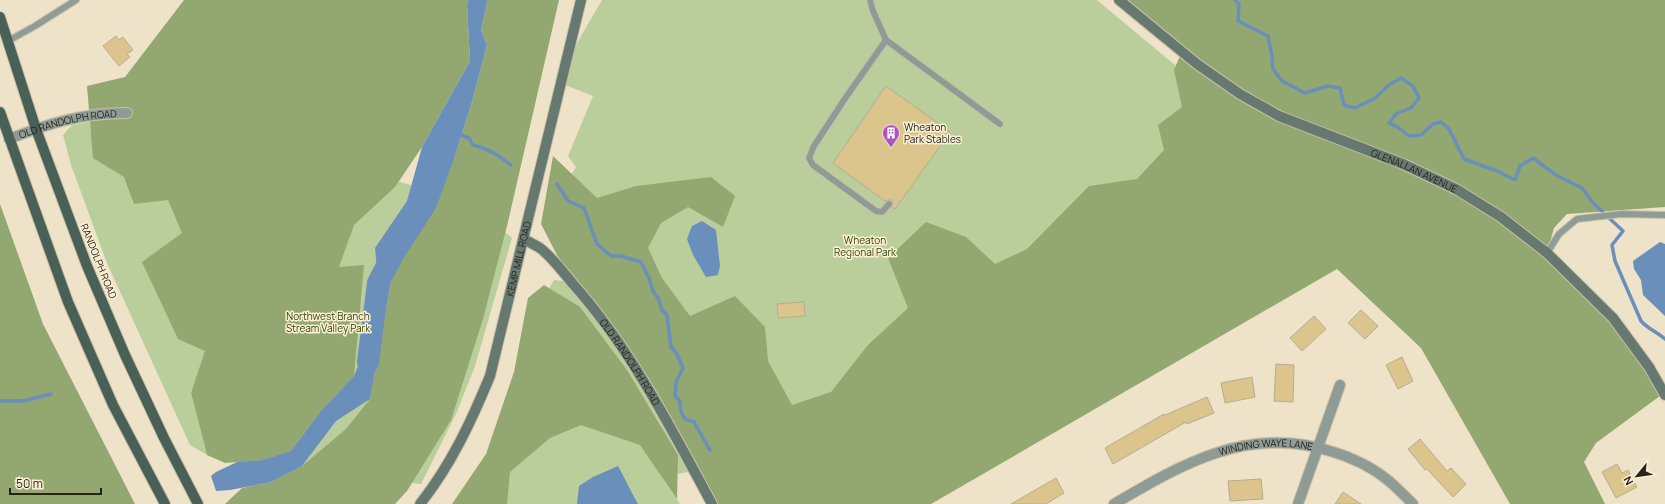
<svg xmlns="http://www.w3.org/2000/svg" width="1665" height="504" viewBox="0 0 1665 504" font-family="Manrope,sans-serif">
<rect width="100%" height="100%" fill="#eee3c8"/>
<g fill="#bace9b">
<polygon points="602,0 1097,0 1199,85 1409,193 911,504 550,209 576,167 568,156 593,96 555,81"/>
<polygon points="90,122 91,132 230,145 400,182 438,193 489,219 512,238 475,366 456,414 421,484 396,481 261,504 227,436 192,391 191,393 207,455 190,445 107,263 71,165 63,135 72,125"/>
<polygon points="554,280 574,282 619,337 693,471 662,477 680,504 638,504 627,483 594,504 475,504 541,302"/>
</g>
<g fill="#93a771">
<polygon points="184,0 468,0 467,5 470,61 422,147 395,187 354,225 339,267 364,265 354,376 321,411 291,451 262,460 225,463 207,455 191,393 205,351 178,339 142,262 182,233 168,200 134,204 124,177 93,158 87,86 125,77"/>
<polygon points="488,0 559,0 507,226 483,319 451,420 407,491 395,504 225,504 242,488 271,482 302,466 346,429 370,399 391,280 455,156 472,102 487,45 481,30"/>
<polygon points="1119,0 1665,0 1665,207 1567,214 1554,228 1547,253 1613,318 1664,393 1596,443 1584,462 1605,504 1510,504 1421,348 1337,269 931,504 712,504 621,344 571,282 541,224 553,156 597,198 636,186 711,177 735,196 723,227 688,207 661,223 648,248 662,278 690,316 735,296 765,327 768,361 792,405 831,392 868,345 908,308 888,258 926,222 966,237 995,264 1027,249 1089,186 1137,179 1164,150 1158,125 1182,107 1174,70 1182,51"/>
<polygon points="0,204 43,324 135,504 0,504"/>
<polygon points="544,285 580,307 627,370 678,455 677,499 640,445 581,425 550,438 510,472 507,504 452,504 486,454 514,372 528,298"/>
</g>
<g fill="#6a8fbb">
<polygon points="468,0 488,0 481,30 487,45 472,102 455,156 436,208 401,262 391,280 370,399 336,421 302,466 271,482 230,490 216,491 211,476 216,472 237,462 262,460 291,451 321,411 354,376 381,309 375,248 407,201 422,147 470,61 467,5"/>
<polygon points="702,221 716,230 720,266 718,275 706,277 693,255 687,239 692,226"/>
<polygon points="1660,242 1665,244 1665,316 1643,295 1641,280 1634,269 1633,261"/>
<polygon points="618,466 638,504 577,504 579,486 593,477"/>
</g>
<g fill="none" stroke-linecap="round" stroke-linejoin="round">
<g stroke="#6a8fbb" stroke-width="3.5">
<path d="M1235,0L1239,4L1238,21L1268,36L1272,56L1273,69L1282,81L1305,93L1328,86L1340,88L1344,105L1355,108L1375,98L1389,85L1401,78L1413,86L1419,98L1411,108L1396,114L1389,123L1399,128L1409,136L1421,135L1433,124L1441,122L1449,129L1464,159L1497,171L1515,180L1520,166L1533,158L1556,175L1582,188L1594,204L1623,231L1612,245L1615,261L1641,321C1648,329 1657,332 1665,339"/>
<path d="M458,134L469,138L473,145C487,148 500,156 511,165"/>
<polyline points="557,184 568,201 584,208 597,244 611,256 621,256 641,262 649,278 653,291 658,298 662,310 667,315 671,347 677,354 683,368 676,382 675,396 680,401 681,412 685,419 694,422 710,450"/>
<polyline points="0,401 23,401 51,394"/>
</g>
<polyline stroke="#6a8fbb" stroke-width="22" points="368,362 378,283 392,256"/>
</g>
<g fill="#dcc58c" stroke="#b7ac93">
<polygon points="116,36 119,40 123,37 133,50 127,54 130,57 119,66 103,46"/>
<polygon points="886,86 950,132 895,209 892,207 893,203 892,200 888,200 885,201 833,163"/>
<polygon points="804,302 805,316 778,318 777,304"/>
<polygon points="1361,310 1378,326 1365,339 1348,323"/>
<polygon points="1314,316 1326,329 1302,351 1290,338"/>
<polygon points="1402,357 1413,381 1398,389 1386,365"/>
<polygon points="1276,364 1294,365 1293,402 1274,401"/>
<polygon points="1252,377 1255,397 1225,403 1221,383"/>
<polygon points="1207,397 1214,413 1187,424 1186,422 1113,464 1105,448 1164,414 1165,415"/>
<polygon points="1420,439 1447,471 1451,468 1466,484 1453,497 1427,469 1425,470 1408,449"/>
<polygon points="1617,464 1622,473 1628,470 1637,487 1616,498 1602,472"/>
<polygon points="1056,478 1064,493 1046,504 1011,504"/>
<polygon points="1261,479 1263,499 1230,501 1228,481"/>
<polygon points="1343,492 1361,504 1335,504"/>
</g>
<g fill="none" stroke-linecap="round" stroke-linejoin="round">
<g stroke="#cac0a8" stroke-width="8">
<g id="lane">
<polyline points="870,0 873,11 886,40 1000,124"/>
<polyline points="886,40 844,100 814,146 809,158 813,165 876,211 882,212 889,204"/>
<polyline points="8,41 35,26 76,0"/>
<polyline points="1547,253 1559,234 1577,219 1621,214 1665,215"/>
</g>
</g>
<g stroke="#cac0a8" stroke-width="12">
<g id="street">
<path id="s1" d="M9,139C50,123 82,113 127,113"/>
<path id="s2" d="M1114,504C1182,464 1248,425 1330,451C1351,457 1372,467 1389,481C1397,488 1405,496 1413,504"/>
<polyline points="1298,504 1340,385"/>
</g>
</g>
<g stroke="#cac0a8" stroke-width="12">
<g id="secondary">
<path id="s3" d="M1119,0L1197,64L1240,94L1279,116L1403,164L1456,189L1501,217L1547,253L1613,318L1649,367L1665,395"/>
<path id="s4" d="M524,239C529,242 535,245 540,248C552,257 563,272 573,284C631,349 671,428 712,504"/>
<path id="s5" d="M420,504C451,465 471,422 490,376L581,0"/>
</g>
</g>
<g stroke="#cac0a8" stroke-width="12">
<g id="primary">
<polyline points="0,17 36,129 87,266 125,355 164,438 198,504"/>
<polyline points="0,112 68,302 113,405 165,504"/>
</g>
</g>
<use href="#lane" stroke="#8f9c96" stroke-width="6"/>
<use href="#street" stroke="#8f9c96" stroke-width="10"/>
<use href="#secondary" stroke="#667970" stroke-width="10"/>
<use href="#primary" stroke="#496056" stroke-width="10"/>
</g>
<defs>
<g id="building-pin" transform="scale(0.9)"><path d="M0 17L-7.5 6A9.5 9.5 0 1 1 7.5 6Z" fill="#ac54c1" stroke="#fbf0d5"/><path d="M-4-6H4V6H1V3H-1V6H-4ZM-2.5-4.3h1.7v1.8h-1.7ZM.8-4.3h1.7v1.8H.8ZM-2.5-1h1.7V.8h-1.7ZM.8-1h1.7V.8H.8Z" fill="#fff"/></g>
</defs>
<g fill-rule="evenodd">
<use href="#building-pin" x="891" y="133"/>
</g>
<g text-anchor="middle" stroke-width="3" stroke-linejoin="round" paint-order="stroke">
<g font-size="10" fill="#272319" stroke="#fbf0d5">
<text dy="4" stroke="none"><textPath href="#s1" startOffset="61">OLD RANDOLPH ROAD</textPath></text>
<text dy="4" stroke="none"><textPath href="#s3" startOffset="344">GLENALLAN AVENUE</textPath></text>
<text dy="4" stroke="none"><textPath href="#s5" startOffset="267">KEMP MILL ROAD</textPath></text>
<text transform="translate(99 261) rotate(68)" y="4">RANDOLPH ROAD</text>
<text dy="4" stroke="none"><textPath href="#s4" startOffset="164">OLD RANDOLPH ROAD</textPath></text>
<text dy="4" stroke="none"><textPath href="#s2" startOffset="165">WINDING WAYE LANE</textPath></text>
</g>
<g font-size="10" fill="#272319" stroke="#fbf0d5" text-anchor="start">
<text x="904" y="131">Wheaton<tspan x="904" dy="12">Park Stables</tspan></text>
</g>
<g font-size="10" fill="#314302" stroke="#fbf0d5">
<text x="865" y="244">Wheaton<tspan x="865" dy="12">Regional Park</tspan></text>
<text x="328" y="320">Northwest Branch<tspan x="328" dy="12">Stream Valley Park</tspan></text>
</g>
</g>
<g transform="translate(1637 476) rotate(241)" stroke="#fbf0d5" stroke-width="3" paint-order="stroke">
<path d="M0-3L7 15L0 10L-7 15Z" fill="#272319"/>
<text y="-6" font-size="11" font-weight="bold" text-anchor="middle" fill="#272319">N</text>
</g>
<path d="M10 488v6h91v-6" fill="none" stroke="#272319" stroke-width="2"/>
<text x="16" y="488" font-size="12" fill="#272319" stroke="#fbf0d5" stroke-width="3" paint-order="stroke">50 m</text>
</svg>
